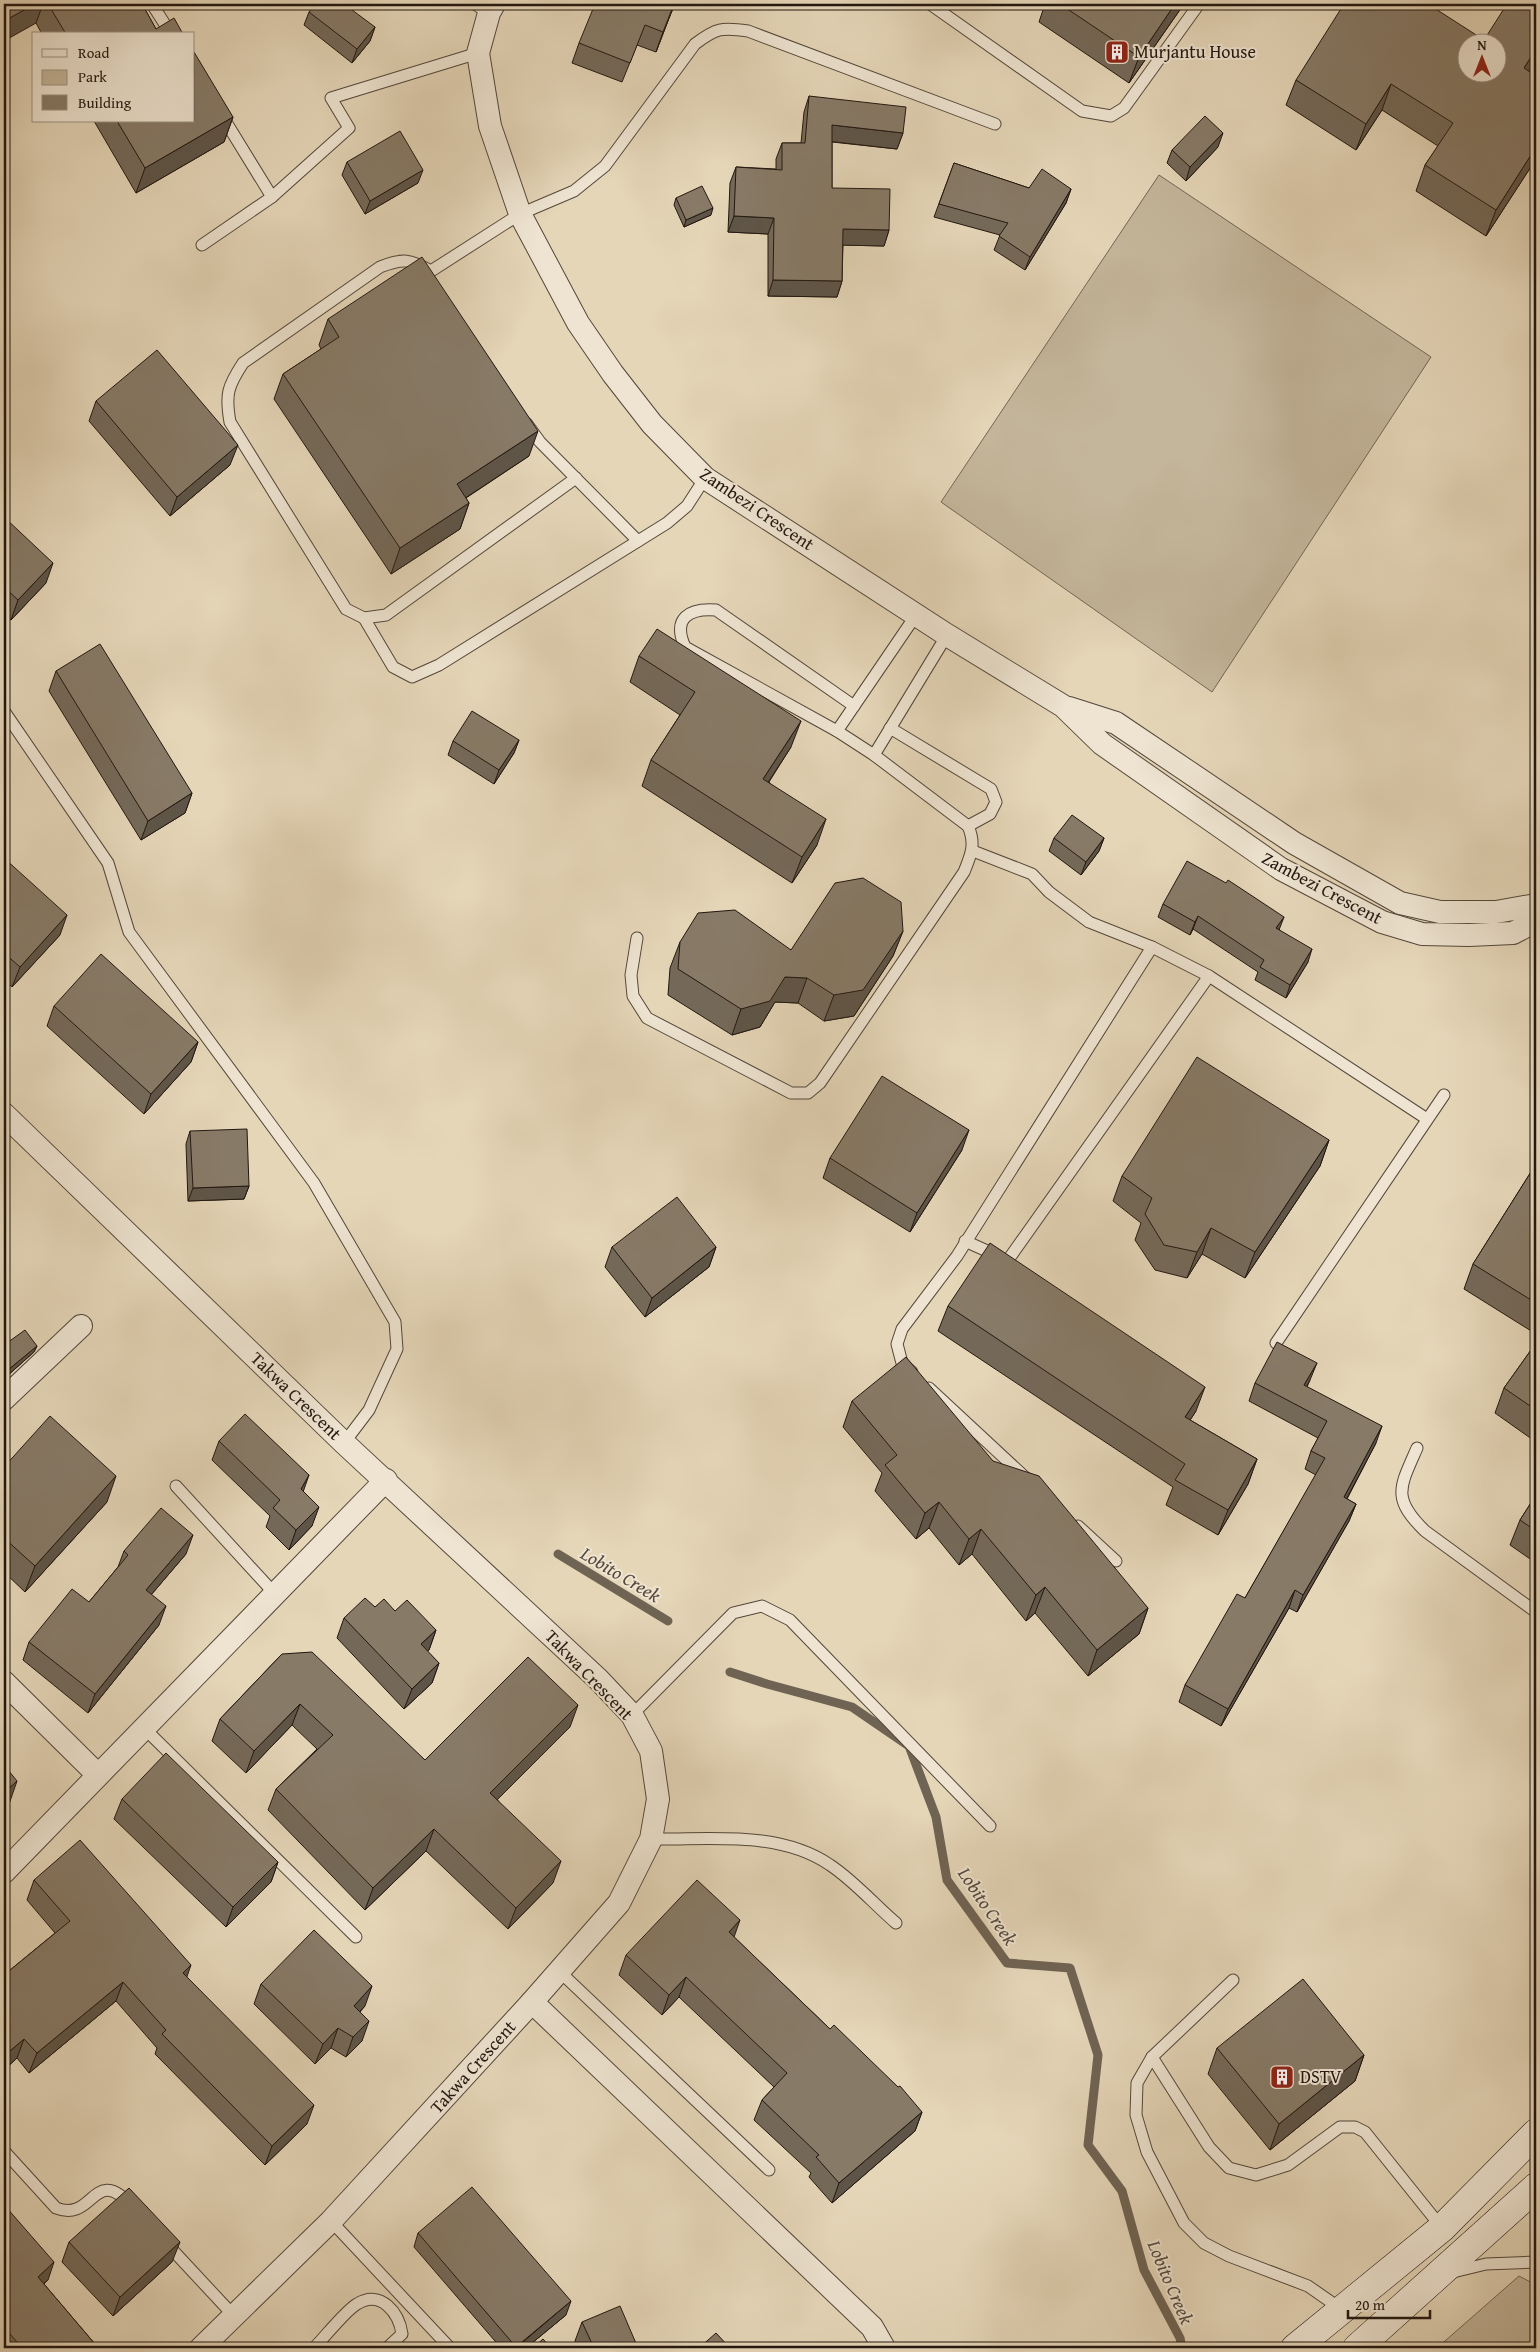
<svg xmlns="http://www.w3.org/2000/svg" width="1540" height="2352" viewBox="0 0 1540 2352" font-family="'Gentium Book Plus',serif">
<rect width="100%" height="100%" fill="#e5d6b8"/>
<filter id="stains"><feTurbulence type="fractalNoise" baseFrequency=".004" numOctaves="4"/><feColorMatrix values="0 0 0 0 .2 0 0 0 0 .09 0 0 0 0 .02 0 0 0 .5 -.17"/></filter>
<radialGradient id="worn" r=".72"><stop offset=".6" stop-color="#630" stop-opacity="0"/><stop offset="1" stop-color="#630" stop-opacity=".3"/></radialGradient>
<g fill="#c4b69b" stroke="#736656">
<polygon points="1159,175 1431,357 1212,692 941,502"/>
<polygon points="1519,2276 1536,2285 1536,2348 1437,2348"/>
</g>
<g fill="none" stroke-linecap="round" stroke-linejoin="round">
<g stroke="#6f6353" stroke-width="9">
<polyline points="558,1554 668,1621"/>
<polyline points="730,1672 767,1684 852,1707 909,1746 936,1817 947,1880 1007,1963 1070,1968 1098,2055 1088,2145 1122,2191 1144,2270 1180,2338 1182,2348"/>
</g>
<g stroke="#53473a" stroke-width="13">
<g id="service">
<polyline points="152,4 171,34"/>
<polyline points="475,4 489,13"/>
<polyline points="930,4 1082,111 1111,116 1124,108 1199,4"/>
<polyline points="221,114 272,197 349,128 331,98 478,53"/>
<polyline points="202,245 272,197"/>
<polyline points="527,424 540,442 638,541"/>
<path d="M576,478L386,615L364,618L346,609L230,422C225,394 228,386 243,363L380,267C403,258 410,259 431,271L520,214L574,191L605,166L695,44C716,28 722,27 748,31L995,124"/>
<polyline points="364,618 393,667 412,677 439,665 667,523 687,506 705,478"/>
<polyline points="4,711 108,863 129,932 314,1183 395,1322 397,1349 369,1410 344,1443"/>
<polyline points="890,728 991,789 996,802 990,814 968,826"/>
<polyline points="837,731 916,615"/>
<polyline points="874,755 947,635"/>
<polyline points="973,851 1032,874 1049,892 1089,922 1152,947 1209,976 1427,1119"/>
<path d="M637,938L631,975L633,996L647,1018L791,1093H808L820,1083L964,872C971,855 976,844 968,826L874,755L837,731L685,647C672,618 689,608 716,610L854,706"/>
<polyline points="965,1241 998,1256"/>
<polyline points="1008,1260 1209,976"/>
<polyline points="1276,1343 1444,1095"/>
<polyline points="912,1372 902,1363 897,1344 902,1329 957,1256 1152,947"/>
<polyline points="929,1388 1027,1479"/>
<path d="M1417,1448C1400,1487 1391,1498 1425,1531L1536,1612"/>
<polyline points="176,1486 275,1594"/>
<polyline points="1078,1526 1116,1561"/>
<polyline points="632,1715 733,1613 762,1606 790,1620 990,1826"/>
<polyline points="145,1729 356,1937"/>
<path d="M651,1839C710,1840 779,1830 830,1865C853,1880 875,1905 896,1923"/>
<polyline points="559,1971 769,2170"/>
<polyline points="1233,1980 1152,2057 1137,2083 1136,2115 1147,2152 1184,2223 1204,2243 1229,2256 1308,2286 1341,2309"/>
<polyline points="1152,2057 1209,2147 1229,2168 1256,2175 1288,2165 1340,2127 1355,2127 1365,2132 1442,2228"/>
<path d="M4,2151L56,2208C94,2223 93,2164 131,2205"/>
<polyline points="331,2221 450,2348"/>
<polyline points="166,2243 234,2316"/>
<polyline points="1453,2272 1486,2264 1536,2262"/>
<path d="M314,2348C324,2338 346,2310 357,2304C381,2289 399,2313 402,2334L387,2348"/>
</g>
</g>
<g stroke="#53473a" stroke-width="24">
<g id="minor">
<polyline points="494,4 489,13 478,53 490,126 520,214 578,323 613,374 652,424 705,478 947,635 1063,706 1102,744 1281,869 1382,922 1422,934 1469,935 1513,933 1536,921"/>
<polyline points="1069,708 1116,723 1294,843 1400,903 1440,912 1496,912 1536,905"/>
<polyline points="4,1114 344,1443 598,1679 632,1715 651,1751 658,1799 651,1839 619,1903 532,2002 331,2221 201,2348"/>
<polyline points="4,1399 81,1326"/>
<polyline points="4,1682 98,1775"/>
<polyline points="4,1872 386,1480"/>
<polyline points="532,2002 872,2327 884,2348"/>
</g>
</g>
<g stroke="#221710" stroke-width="29">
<g id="secondary">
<polyline points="1295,2348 1442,2228 1536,2133"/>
<polyline points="1357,2348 1536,2187"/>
</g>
</g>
<use href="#service" stroke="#eee4d1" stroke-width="11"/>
<use href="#minor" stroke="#eee4d1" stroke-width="22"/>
<use href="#secondary" stroke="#eee4d1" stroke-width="28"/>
</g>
<g fill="#746959" stroke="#221710">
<polygon points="4,4 142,4 156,29 183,34 42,34 36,23"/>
<polygon points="1045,4 1184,4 1129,83 1039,22"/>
<polygon points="309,12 375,27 370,41 352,63 304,25"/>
<polygon points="671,13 656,52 637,45 622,82 572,63 579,43"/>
<polygon points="1529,72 1536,159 1486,236 1416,191 1425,165 1438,146 1382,110 1356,150 1286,105 1296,80"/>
<polygon points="809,96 903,133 897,149 832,142 832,188 889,230 884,246 843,245 842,281 837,297 768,296 768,234 728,232 730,183 736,167 776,169 776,159 782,143 801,143 804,112"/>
<polygon points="233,117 224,142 136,193 94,121 194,121"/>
<polygon points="1218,147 1186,181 1167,163 1172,150"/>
<polygon points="347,162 418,183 365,214 342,175"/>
<polygon points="954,163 1029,188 1071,189 1066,203 1025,270 994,250 1000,235 934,217"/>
<polygon points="676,198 711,215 684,227 674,205"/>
<polygon points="328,319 529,456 466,498 469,503 460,529 391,574 274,399 283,374 321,349 319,345"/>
<polygon points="96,401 230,465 170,516 89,421"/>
<polygon points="4,517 46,583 11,620 4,614"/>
<polygon points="639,656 791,747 769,782 817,845 792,883 642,786 651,760 680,715 630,682"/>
<polygon points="56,671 192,793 185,813 141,840 49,691"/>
<polygon points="519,740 514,753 494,784 448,755 453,741"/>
<polygon points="1054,838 1104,838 1099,851 1081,875 1049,851"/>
<polygon points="4,858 60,935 12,987 4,979"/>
<polygon points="1163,904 1279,929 1308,962 1286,998 1255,980 1258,972 1193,929 1190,935 1158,917"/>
<polygon points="903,931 893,956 854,1016 824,1021 798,1003 775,1002 760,1027 732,1035 668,995 670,968 680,942 791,950"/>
<polygon points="54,1006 198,1042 191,1062 144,1114 47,1026"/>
<polygon points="190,1131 249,1186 244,1199 188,1201 186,1144"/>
<polygon points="1329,1140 1320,1166 1245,1278 1202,1254 1187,1278 1155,1270 1135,1240 1141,1223 1113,1201 1122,1176"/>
<polygon points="962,1150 910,1232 823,1178 830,1158"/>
<polygon points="1536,1164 1536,1334 1464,1289 1473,1264"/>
<polygon points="612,1247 716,1247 709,1267 645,1317 605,1267"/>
<polygon points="948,1306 1196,1411 1190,1420 1257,1459 1248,1484 1218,1535 1166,1505 1173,1487 938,1331"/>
<polygon points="1536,1343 1536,1442 1495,1413 1504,1388"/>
<polygon points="4,1345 37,1346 34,1352 6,1377 4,1374"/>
<polygon points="1310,1380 1307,1387 1376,1443 1347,1499 1356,1504 1349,1521 1297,1612 1289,1608 1221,1726 1179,1702 1185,1685 1245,1598 1316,1475 1305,1469 1311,1451 1318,1438 1249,1401 1255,1383"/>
<polygon points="852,1401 993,1461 1148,1608 1139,1634 1088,1676 1035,1613 1026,1621 972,1554 959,1565 929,1528 916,1539 875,1491 882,1473 843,1427"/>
<polygon points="219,1441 303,1491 312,1526 289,1550 266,1527 270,1516 212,1460"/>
<polygon points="4,1467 107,1502 25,1592 4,1572"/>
<polygon points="1536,1495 1536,1563 1510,1545 1520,1520"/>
<polygon points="124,1551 186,1554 151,1595 159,1625 88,1713 23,1660 29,1642 89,1602 118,1567"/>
<polygon points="375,1607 395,1611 436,1630 429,1650 427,1651 439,1663 432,1683 404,1709 337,1638 344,1618"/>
<polygon points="282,1654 425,1760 570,1727 497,1799 553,1883 508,1929 426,1851 365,1910 268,1810 276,1789 317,1749 292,1725 246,1773 212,1741 220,1719"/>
<polygon points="122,1799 278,1862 271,1882 226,1927 114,1819"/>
<polygon points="34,1880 187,1977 307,2124 265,2165 155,2054 157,2048 116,2001 29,2073 17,2058 4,2070 4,1975 55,1933 27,1900"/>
<polygon points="734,1937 830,2029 922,2112 915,2131 832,2203 809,2177 811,2173 754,2120 762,2100 774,2087 679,1997 662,2015 619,1975 626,1955"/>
<polygon points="261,1984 365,2006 360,2012 362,2041 346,2057 331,2048 315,2064 254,2004"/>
<polygon points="1217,2048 1364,2055 1355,2081 1270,2150 1208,2074"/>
<polygon points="4,2208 48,2280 44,2284 95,2344 93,2348 4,2348"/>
<polygon points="418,2233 566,2315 526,2348 501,2348 414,2247"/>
<polygon points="69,2242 172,2262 113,2316 62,2262"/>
<polygon points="582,2322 638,2348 578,2348 575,2341"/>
</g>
<g fill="#5e5548" stroke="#221710">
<polygon points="35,4 43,4 36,23 4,41 4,21"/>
<polygon points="675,4 671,13 656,52 663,32"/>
<polygon points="1175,4 1184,4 1129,83 1139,57"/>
<polygon points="375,27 370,41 352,63 357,49"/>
<polygon points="1536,49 1536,60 1514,94 1524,68"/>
<polygon points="1391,84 1382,110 1356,150 1366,124"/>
<polygon points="233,117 224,142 136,193 145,168"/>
<polygon points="832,125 903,133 897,149 827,141"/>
<polygon points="1223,133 1218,147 1186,181 1190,167"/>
<polygon points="1536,147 1536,159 1486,236 1496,210"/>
<polygon points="423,170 418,183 365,214 370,201"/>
<polygon points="1071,189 1066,203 1025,270 1030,257"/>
<polygon points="713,208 711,215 684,227 686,220"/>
<polygon points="734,216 774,218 768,234 728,232"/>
<polygon points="843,229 889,230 884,246 838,245"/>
<polygon points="773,280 842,281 837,297 768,296"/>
<polygon points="538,431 529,456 447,510 457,484"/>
<polygon points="238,445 230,465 170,516 177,497"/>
<polygon points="469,503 460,529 391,574 400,548"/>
<polygon points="53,563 46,583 11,620 18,600"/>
<polygon points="801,721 791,747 754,804 763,779"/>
<polygon points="519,740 514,753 494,784 499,770"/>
<polygon points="192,793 185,813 141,840 148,821"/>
<polygon points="826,819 817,845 792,883 802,857"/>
<polygon points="1104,838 1099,851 1081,875 1086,862"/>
<polygon points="67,915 60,935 12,987 20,967"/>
<polygon points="1198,916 1193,929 1190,935 1195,922"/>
<polygon points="1284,917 1279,930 1276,928"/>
<polygon points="903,931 893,956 854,1016 824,1021 834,995"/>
<polygon points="1312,949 1308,962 1286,998 1290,985"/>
<polygon points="785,977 807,978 798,1003 775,1002 760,1027 732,1035 741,1009"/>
<polygon points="198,1042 191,1062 144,1114 151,1094"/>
<polygon points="969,1130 962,1150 910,1232 917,1213"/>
<polygon points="1329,1140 1320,1166 1245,1278 1255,1252"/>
<polygon points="249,1186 244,1199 188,1201 193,1188"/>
<polygon points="1211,1228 1202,1254 1187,1278 1197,1252"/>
<polygon points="716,1247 709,1267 645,1317 652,1298"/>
<polygon points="37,1346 34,1352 6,1377 8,1370"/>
<polygon points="1317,1363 1310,1380 1298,1403 1304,1385"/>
<polygon points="1205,1387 1196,1411 1176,1442 1185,1417"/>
<polygon points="1382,1426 1376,1443 1338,1515 1344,1497"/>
<polygon points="1257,1459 1248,1484 1218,1535 1228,1510"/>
<polygon points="309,1475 302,1495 301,1489"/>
<polygon points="116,1476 107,1502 25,1592 35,1566"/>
<polygon points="939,1502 929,1528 916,1539 925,1513"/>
<polygon points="1356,1504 1349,1521 1297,1612 1303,1595"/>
<polygon points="319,1507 312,1526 289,1550 296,1530"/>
<polygon points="981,1529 972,1554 959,1565 969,1539"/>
<polygon points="193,1535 186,1554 139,1609 146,1590"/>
<polygon points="1045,1587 1035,1613 1026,1621 1036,1595"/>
<polygon points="1295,1590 1289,1608 1221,1726 1228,1709"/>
<polygon points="166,1606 159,1625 88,1713 95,1694"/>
<polygon points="1148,1608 1139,1634 1088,1676 1097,1650"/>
<polygon points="436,1630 429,1650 414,1663 421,1644"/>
<polygon points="439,1663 432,1683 404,1709 412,1689"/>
<polygon points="300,1704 292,1725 246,1773 254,1751"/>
<polygon points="578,1705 570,1727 482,1815 490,1793"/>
<polygon points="17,1781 8,1807 4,1810 4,1793"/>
<polygon points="434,1829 426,1851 365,1910 373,1888"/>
<polygon points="561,1861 553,1883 508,1929 516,1908"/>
<polygon points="278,1862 271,1882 226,1927 233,1907"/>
<polygon points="740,1920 733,1940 729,1932"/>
<polygon points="191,1965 184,1985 183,1973"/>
<polygon points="686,1977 679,1997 662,2015 669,1995"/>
<polygon points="123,1982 116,2001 29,2073 37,2053"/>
<polygon points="372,1986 365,2006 346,2025 354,2006"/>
<polygon points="369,2021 362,2041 346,2057 353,2037"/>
<polygon points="338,2028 331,2048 315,2064 323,2044"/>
<polygon points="24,2039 17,2058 4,2070 4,2056"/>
<polygon points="1364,2055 1355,2081 1270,2150 1279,2124"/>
<polygon points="314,2105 307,2124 265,2165 272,2146"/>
<polygon points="922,2112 915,2131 832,2203 839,2183"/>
<polygon points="180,2242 172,2262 113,2316 120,2297"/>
<polygon points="54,2262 48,2280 31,2294 38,2277"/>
<polygon points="571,2301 566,2315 526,2348 516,2348"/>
</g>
<g fill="#877a67" stroke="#221710" fill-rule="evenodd">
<polygon points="4,4 35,4 4,21"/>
<polygon points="48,4 142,4 156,29 174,18 183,34 66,34"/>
<polygon points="315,4 344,4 375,27 357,49 309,12"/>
<polygon points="595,4 674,4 663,32 645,25 630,63 579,43"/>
<polygon points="1060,4 1175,4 1139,57"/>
<path d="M1344,4H1428L1484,40L1507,4H1523L1536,12V49L1524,68L1536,76V147L1496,210L1425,165L1453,123L1391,84L1366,124L1296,80ZM1468,42H1498V72H1468Z"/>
<polygon points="194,52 233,117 145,168 117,121 194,121"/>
<polygon points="809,96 906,107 903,133 832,125 832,188 890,189 889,230 843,229 842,281 773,280 774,218 734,216 736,167 782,170 782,143 805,143"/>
<polygon points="1205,116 1223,133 1190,167 1172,150"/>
<polygon points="400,131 423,170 370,201 347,162"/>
<polygon points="954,163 1029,188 1042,169 1071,189 1030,257 999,236 1008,223 939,204"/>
<polygon points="702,186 713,208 686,220 676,198"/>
<polygon points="422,257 538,431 457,484 469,503 400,548 283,374 339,337 328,319"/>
<polygon points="157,350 238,445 177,497 96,401"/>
<polygon points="4,517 53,563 18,600 4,587"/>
<polygon points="657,629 801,721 763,779 826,819 802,857 651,760 695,692 639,656"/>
<polygon points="100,644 192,793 148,821 56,671"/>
<polygon points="472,711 519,740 499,770 453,741"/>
<polygon points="1072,815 1104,838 1086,862 1054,838"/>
<polygon points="4,858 67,915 20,967 4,953"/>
<polygon points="1187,861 1226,883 1228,880 1284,917 1276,928 1312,949 1290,985 1260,967 1264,960 1198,916 1195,922 1163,904"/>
<polygon points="863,878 901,902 903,931 863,990 834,995 807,978 785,977 770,1001 741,1009 678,969 680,942 698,913 735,910 791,950 835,883"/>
<polygon points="101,954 198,1042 151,1094 54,1006"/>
<polygon points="1197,1057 1329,1140 1255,1252 1211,1228 1197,1252 1164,1245 1145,1214 1152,1198 1122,1176"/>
<polygon points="882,1076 969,1130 917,1213 830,1158"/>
<polygon points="247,1129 249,1186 193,1188 190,1131"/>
<polygon points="1536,1164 1536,1303 1473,1264"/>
<polygon points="677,1197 716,1247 652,1298 612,1247"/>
<polygon points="990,1243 1205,1387 1185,1417 1257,1459 1228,1510 1175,1480 1185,1464 948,1306"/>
<polygon points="25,1330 37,1346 8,1370 4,1365 4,1345"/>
<polygon points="1277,1342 1317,1363 1304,1385 1382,1426 1344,1497 1356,1504 1303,1595 1295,1590 1228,1709 1185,1685 1237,1594 1245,1598 1325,1458 1311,1451 1327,1421 1255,1383"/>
<polygon points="1536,1343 1536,1410 1504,1388"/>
<polygon points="906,1357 993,1461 1039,1476 1148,1608 1097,1650 1045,1587 1036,1595 981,1529 969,1539 939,1502 925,1513 885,1465 897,1455 852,1401"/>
<polygon points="245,1414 309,1475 301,1489 319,1507 296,1530 273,1508 280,1500 219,1441"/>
<polygon points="50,1416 116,1476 35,1566 4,1538 4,1467"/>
<polygon points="1536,1495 1536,1531 1520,1520"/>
<polygon points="161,1508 193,1535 146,1590 166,1606 95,1694 29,1642 72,1589 89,1602 128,1555 124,1551"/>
<polygon points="365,1598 375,1607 384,1599 395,1611 407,1600 436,1630 421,1644 439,1663 412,1689 344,1618"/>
<polygon points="312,1652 425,1760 528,1657 578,1705 490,1793 561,1861 516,1908 434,1829 373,1888 276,1789 333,1735 300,1704 254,1751 220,1719 282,1654"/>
<polygon points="166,1753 278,1862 233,1907 122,1799"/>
<polygon points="4,1765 17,1781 4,1793"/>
<polygon points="80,1840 191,1965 183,1973 314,2105 272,2146 162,2034 166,2030 123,1982 37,2053 24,2039 4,2056 4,1975 70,1921 34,1880"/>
<polygon points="697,1880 740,1920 729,1932 830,2029 834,2025 898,2087 900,2086 922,2112 839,2183 816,2157 819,2155 762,2100 787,2073 686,1977 669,1995 626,1955"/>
<polygon points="314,1930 372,1986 354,2006 369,2021 353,2037 338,2028 323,2044 261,1984"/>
<polygon points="1303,1979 1364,2055 1279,2124 1217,2048"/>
<polygon points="472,2187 571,2301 516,2347 418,2233"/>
<polygon points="129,2188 180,2242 120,2297 69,2242"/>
<polygon points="6,2207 54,2262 38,2277 95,2344 89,2348 22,2348 4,2327 4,2208"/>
<polygon points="620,2306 638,2348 594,2348 582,2322"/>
<polygon points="716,2333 730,2348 699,2348"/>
<polygon points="543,2339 551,2348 533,2348"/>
</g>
<defs>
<g id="building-square" transform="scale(1.25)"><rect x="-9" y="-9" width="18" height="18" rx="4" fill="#8f2418" stroke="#eee4d1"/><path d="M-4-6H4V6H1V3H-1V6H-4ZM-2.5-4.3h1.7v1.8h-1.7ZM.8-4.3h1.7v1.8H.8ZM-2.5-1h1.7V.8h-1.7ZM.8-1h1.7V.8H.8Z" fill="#fff"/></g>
</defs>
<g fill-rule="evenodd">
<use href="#building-square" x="1117" y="52"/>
<use href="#building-square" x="1282" y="2077"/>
</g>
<g text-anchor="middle" stroke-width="4" stroke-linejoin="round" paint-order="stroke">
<g font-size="18" fill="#221710" stroke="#eee4d1" text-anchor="start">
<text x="1134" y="58">Murjantu House</text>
<text x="1300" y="2083">DSTV</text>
</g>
<g font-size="18" fill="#221710" stroke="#eee4d1">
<text transform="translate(757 509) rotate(34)" y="6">Zambezi Crescent</text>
<text transform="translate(1322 888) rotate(28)" y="6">Zambezi Crescent</text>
<text transform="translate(296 1396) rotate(44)" y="6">Takwa Crescent</text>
<text transform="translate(589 1675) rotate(46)" y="6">Takwa Crescent</text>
<text transform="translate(473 2067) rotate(-48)" y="6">Takwa Crescent</text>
</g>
<g font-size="19" font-style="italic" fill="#56493c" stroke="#eee4d1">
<text transform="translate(621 1574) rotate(31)" y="7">Lobito Creek</text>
<text transform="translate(988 1906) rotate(56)" y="7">Lobito Creek</text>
<text transform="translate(1171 2282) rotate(67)" y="7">Lobito Creek</text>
</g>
</g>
<rect width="1540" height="2352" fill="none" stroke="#e5d6b8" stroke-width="20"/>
<rect x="5" y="5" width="1530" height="2342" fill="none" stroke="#221710" stroke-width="2.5"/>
<rect x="10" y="10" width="1520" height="2332" fill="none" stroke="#221710"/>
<rect x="32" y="32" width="162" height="90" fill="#eee4d1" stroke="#9c9284"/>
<rect x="42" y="49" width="25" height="8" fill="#eee4d1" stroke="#9c9284"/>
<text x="78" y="58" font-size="15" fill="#221710">Road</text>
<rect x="42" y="70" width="25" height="15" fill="#c4b69b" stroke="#9c9284"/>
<text x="78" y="82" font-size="15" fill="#221710">Park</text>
<rect x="42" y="95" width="25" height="15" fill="#877a67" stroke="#9c9284"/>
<text x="78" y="108" font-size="15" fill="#221710">Building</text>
<g transform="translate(1482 58)"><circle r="24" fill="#eee4d1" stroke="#9c9284"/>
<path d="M0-4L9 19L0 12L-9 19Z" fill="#8f2418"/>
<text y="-8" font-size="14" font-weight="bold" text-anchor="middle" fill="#221710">N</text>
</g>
<path d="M1348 2310v8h82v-8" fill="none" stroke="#221710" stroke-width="2.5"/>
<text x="1355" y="2310" font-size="15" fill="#221710" stroke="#eee4d1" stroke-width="4" paint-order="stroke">20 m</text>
<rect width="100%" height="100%" filter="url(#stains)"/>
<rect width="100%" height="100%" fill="url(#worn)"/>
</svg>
